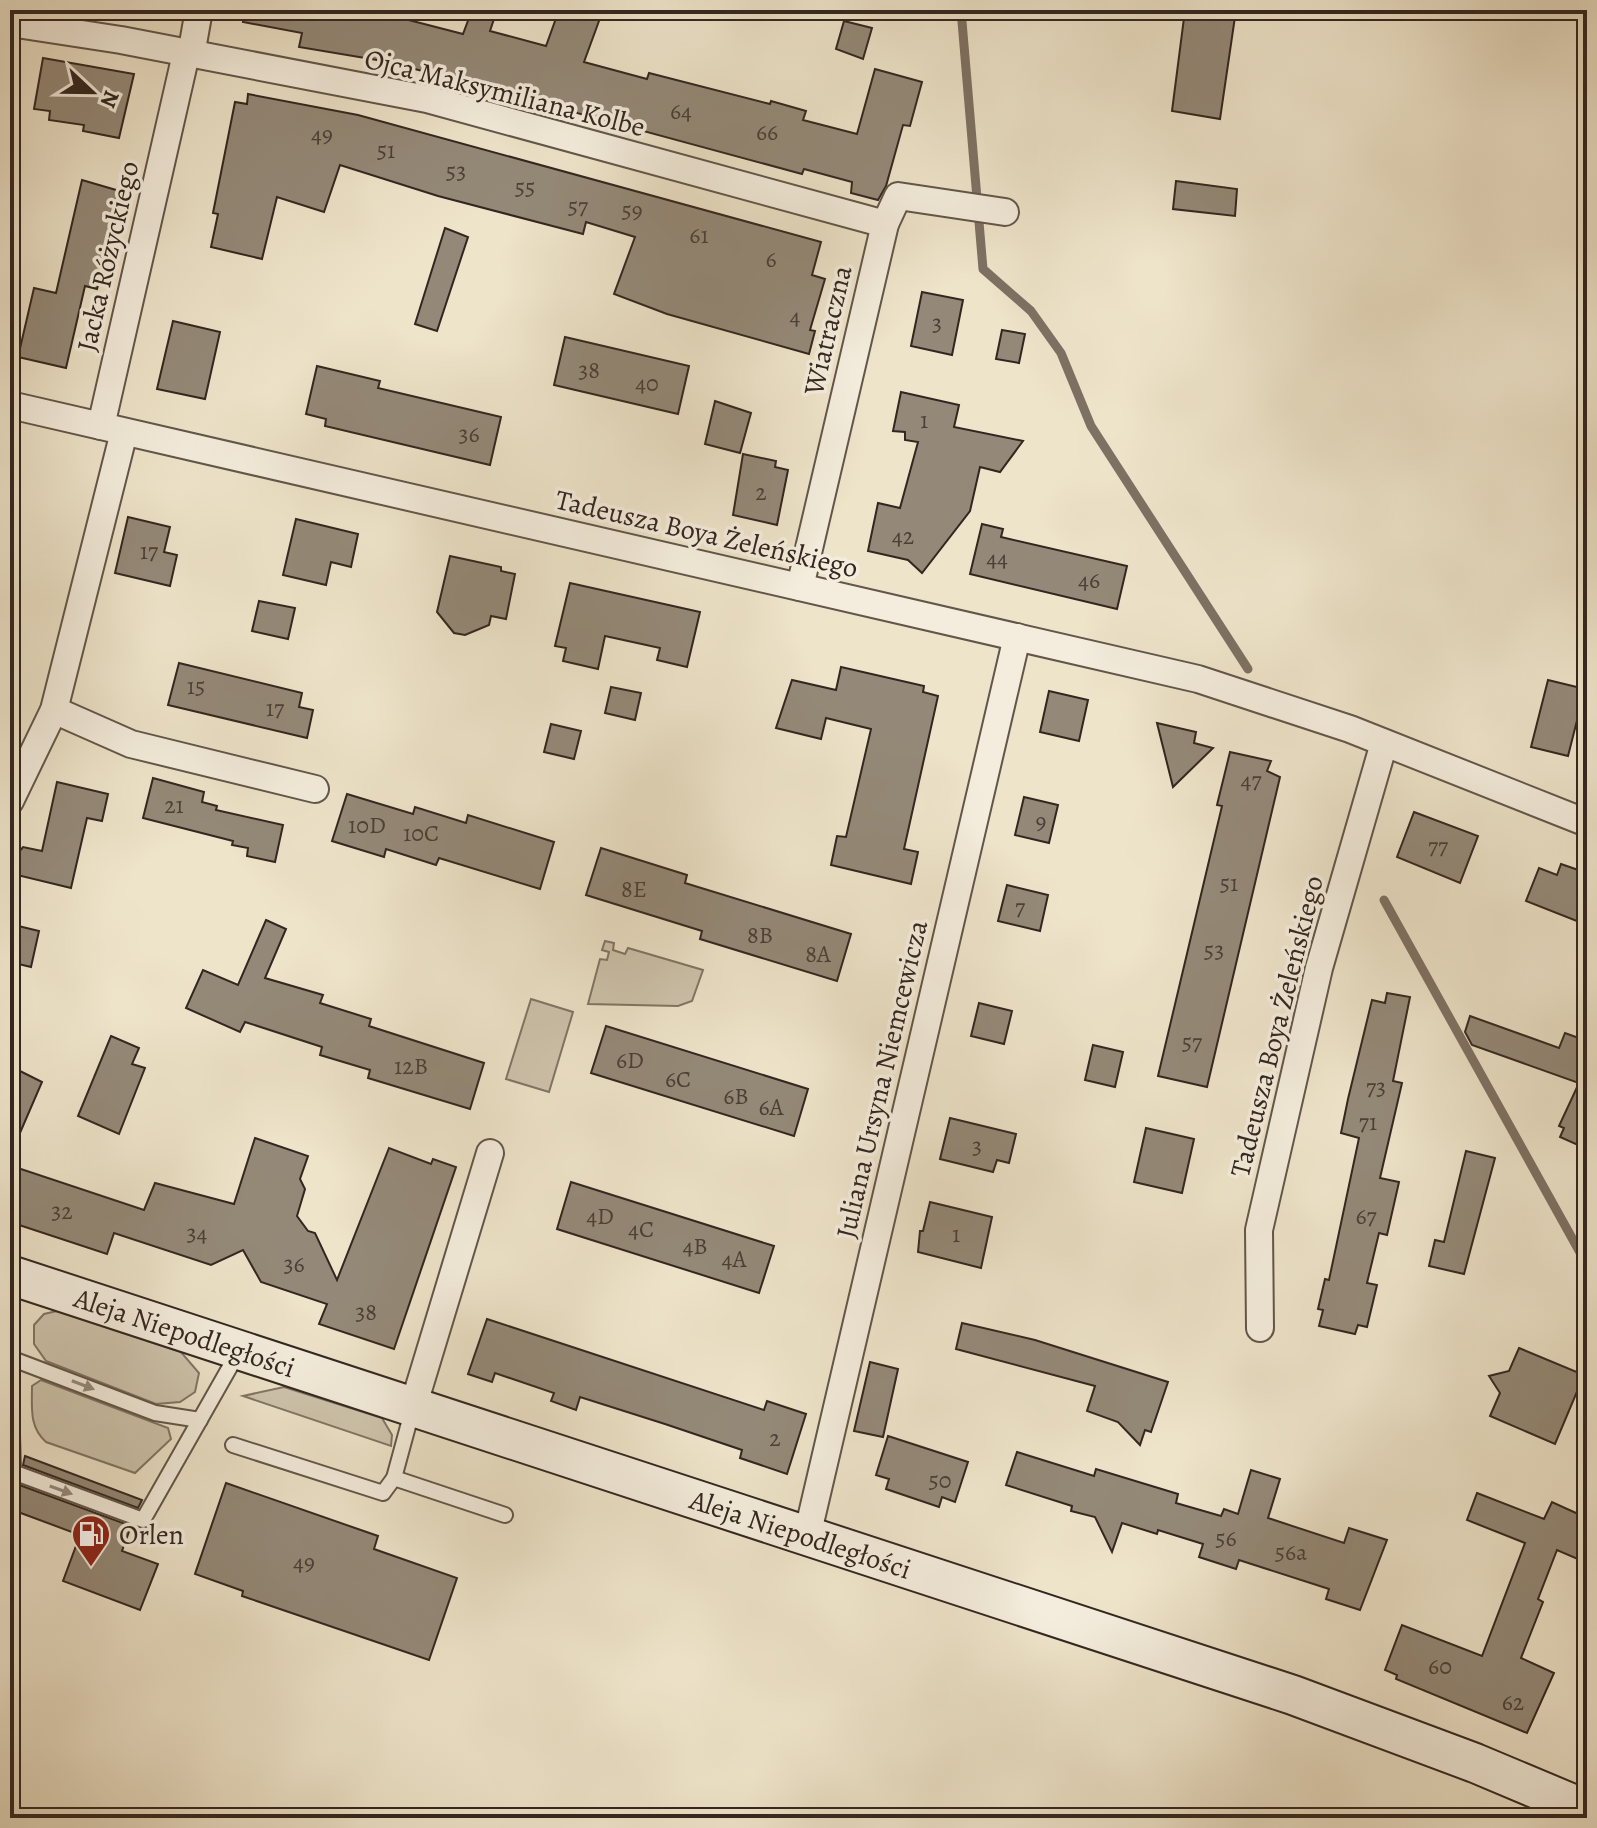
<svg xmlns="http://www.w3.org/2000/svg" width="1597" height="1828" viewBox="0 0 1597 1828" font-family="Alegreya,serif">
<rect width="100%" height="100%" fill="#eee4ca"/>
<filter id="stains"><feTurbulence type="fractalNoise" baseFrequency=".0025" numOctaves="4"/><feColorMatrix values="0 0 0 0 .2 0 0 0 0 .09 0 0 0 0 .02 0 0 0 .5 -.17"/></filter>
<radialGradient id="worn" r=".72"><stop offset=".6" stop-color="#630" stop-opacity="0"/><stop offset="1" stop-color="#630" stop-opacity=".3"/></radialGradient>
<g fill="#cec4ad" stroke="#807566" stroke-width="2">
<polygon points="605,941 614,943 613,950 625,954 628,948 703,970 692,1001 678,1006 588,1004 600,959 607,960 609,952 602,950"/>
<polygon points="531,999 573,1012 549,1092 506,1079"/>
<polygon points="57,1311 181,1352 199,1373 195,1392 180,1402 156,1404 46,1361 34,1344 34,1325 44,1314"/>
<path d="M41,1380L168,1428L171,1439L135,1473L46,1442C29,1427 32,1408 32,1386Z"/>
<polygon points="284,1387 382,1418 392,1435 391,1446 243,1396"/>
</g>
<g fill="none" stroke-linecap="round" stroke-linejoin="round">
<g stroke="#7d7163" stroke-width="9">
<polyline points="961,10 983,269 1031,311 1061,353 1091,426 1248,669"/>
<polyline points="1384,900 1587,1265"/>
</g>
</g>
<g fill="#948978" stroke="#332620" stroke-width="2">
<polygon points="244,10 370,10 463,34 472,10 497,10 490,31 546,46 559,10 603,10 584,62 647,79 649,73 770,104 771,101 806,111 803,120 857,134 875,69 922,82 910,126 903,125 886,186 878,200 851,193 852,182 804,169 802,174 389,62 299,47 302,33 243,22"/>
<polygon points="1185,10 1236,10 1220,119 1172,111"/>
<polygon points="844,21 872,28 863,59 836,49"/>
<polygon points="43,58 134,74 119,138 83,131 84,125 49,120 50,111 34,109"/>
<polygon points="248,94 358,115 821,242 812,275 825,279 810,330 815,331 809,354 667,314 614,294 635,237 586,222 583,234 438,196 340,165 324,212 277,197 262,259 211,247 218,214 213,213 235,102 247,104"/>
<polygon points="82,180 123,192 97,289 85,286 66,368 18,357 34,288 56,293"/>
<polygon points="1176,181 1237,189 1235,216 1173,209"/>
<polygon points="445,228 468,237 437,331 415,324"/>
<polygon points="922,292 963,300 952,355 911,346"/>
<polygon points="173,321 220,332 205,399 157,389"/>
<polygon points="1002,330 1025,334 1019,363 996,359"/>
<polygon points="565,337 689,366 678,414 554,385"/>
<polygon points="317,366 380,381 378,388 501,417 490,465 325,426 326,419 306,414"/>
<polygon points="901,392 959,405 954,427 1023,441 1000,472 980,467 970,511 922,573 908,560 868,551 878,503 900,508 918,442 905,440 905,432 893,431"/>
<polygon points="715,401 751,413 740,453 705,444"/>
<polygon points="743,454 776,461 775,467 788,470 777,525 733,515"/>
<polygon points="128,517 170,527 164,552 177,555 170,586 115,573"/>
<polygon points="296,519 358,534 351,567 331,562 326,585 283,575"/>
<polygon points="982,524 1003,529 1001,537 1127,566 1117,609 970,574"/>
<polygon points="450,556 501,567 501,571 515,574 506,619 491,616 489,625 465,635 454,633 437,612"/>
<polygon points="570,583 700,612 687,667 657,660 660,648 605,636 598,669 563,661 566,648 555,646"/>
<polygon points="259,601 295,608 288,639 252,631"/>
<polygon points="179,663 302,693 299,707 313,710 307,738 168,705"/>
<polygon points="841,667 924,686 923,692 938,696 904,849 918,852 911,884 831,865 837,836 846,837 871,729 826,718 821,739 776,728 792,680 836,690"/>
<polygon points="1548,680 1585,689 1568,756 1531,747"/>
<polygon points="611,687 641,693 635,720 605,713"/>
<polygon points="1049,691 1088,700 1079,741 1040,732"/>
<polygon points="1157,723 1196,732 1194,743 1213,748 1173,787"/>
<polygon points="551,724 581,731 574,759 544,752"/>
<polygon points="1230,752 1271,761 1267,771 1280,777 1207,1087 1158,1076 1222,806 1217,805"/>
<polygon points="153,778 204,792 202,802 217,806 216,810 283,825 275,862 247,856 248,848 232,845 233,841 143,818"/>
<polygon points="57,782 108,794 102,821 87,818 71,888 17,875 13,859 23,847 42,851"/>
<polygon points="347,794 413,814 415,807 466,823 468,815 554,842 540,889 439,858 436,865 386,849 384,857 332,841"/>
<polygon points="1024,797 1058,805 1049,843 1015,835"/>
<polygon points="1414,812 1478,836 1460,883 1397,857"/>
<polygon points="601,848 687,875 685,883 851,934 837,981 700,939 702,931 586,895"/>
<polygon points="1561,864 1587,873 1587,925 1526,901 1539,868 1557,875"/>
<polygon points="1007,885 1048,895 1040,931 998,921"/>
<polygon points="266,920 286,929 265,978 323,995 320,1003 371,1019 369,1026 484,1063 470,1109 368,1078 370,1070 320,1055 322,1047 245,1022 240,1032 186,1008 203,970 238,985"/>
<polygon points="10,924 39,931 31,967 10,962"/>
<polygon points="1387,993 1410,997 1393,1081 1402,1083 1380,1178 1399,1182 1387,1235 1379,1233 1367,1283 1377,1285 1367,1327 1358,1325 1355,1334 1319,1326 1323,1310 1318,1309 1325,1279 1329,1280 1359,1138 1341,1133 1348,1099 1372,1000 1385,1003"/>
<polygon points="979,1003 1012,1011 1004,1044 971,1036"/>
<polygon points="1470,1016 1559,1048 1565,1033 1587,1041 1587,1149 1560,1137 1564,1128 1559,1126 1579,1083 1472,1045 1465,1032"/>
<polygon points="606,1026 808,1089 794,1136 591,1073"/>
<polygon points="111,1036 139,1048 132,1064 145,1068 119,1134 78,1116"/>
<polygon points="1093,1045 1123,1052 1115,1087 1085,1080"/>
<polygon points="10,1066 42,1082 10,1156"/>
<polygon points="950,1118 1016,1134 1009,1163 997,1160 993,1172 940,1159"/>
<polygon points="1146,1128 1194,1139 1182,1193 1134,1182"/>
<polygon points="255,1138 308,1156 300,1179 305,1189 297,1216 308,1231 315,1233 337,1280 389,1148 431,1164 433,1159 456,1167 394,1349 319,1324 327,1304 261,1282 243,1250 211,1265 114,1233 107,1254 10,1222 10,1192 18,1168 144,1210 155,1183 234,1204"/>
<polygon points="1466,1151 1495,1158 1464,1274 1429,1266 1435,1240 1444,1242"/>
<polygon points="571,1182 774,1246 759,1293 557,1229"/>
<polygon points="930,1202 992,1217 981,1268 918,1252 920,1231 923,1231"/>
<polygon points="487,1319 764,1410 767,1401 806,1414 787,1474 740,1458 742,1450 665,1424 580,1397 576,1410 551,1401 554,1393 495,1373 492,1382 468,1374"/>
<polygon points="962,1323 1035,1340 1168,1382 1151,1432 1145,1430 1140,1445 1118,1422 1087,1411 1095,1386 956,1349"/>
<polygon points="1519,1348 1584,1375 1555,1444 1490,1416 1500,1393 1489,1376 1509,1371"/>
<polygon points="870,1362 898,1369 883,1437 854,1431"/>
<polygon points="888,1436 968,1462 955,1502 942,1497 939,1507 886,1489 889,1479 876,1475"/>
<polygon points="1017,1452 1094,1476 1096,1469 1178,1494 1176,1503 1221,1516 1224,1509 1238,1514 1251,1470 1280,1479 1268,1518 1344,1543 1349,1528 1387,1540 1360,1610 1326,1599 1329,1589 1239,1560 1236,1569 1199,1557 1203,1544 1158,1530 1157,1534 1122,1523 1112,1552 1095,1517 1071,1511 1072,1506 1006,1485"/>
<polygon points="25,1456 142,1500 138,1508 23,1465"/>
<polygon points="14,1483 131,1526 122,1551 158,1564 140,1610 63,1581 80,1535 10,1509"/>
<polygon points="226,1483 378,1536 374,1549 457,1578 429,1660 242,1596 243,1591 195,1574"/>
<polygon points="1477,1493 1544,1519 1552,1502 1587,1518 1587,1563 1557,1550 1538,1599 1543,1602 1521,1658 1554,1673 1527,1733 1396,1679 1397,1675 1385,1670 1402,1625 1482,1656 1525,1543 1467,1520"/>
</g>
<g fill="none" stroke-linecap="round" stroke-linejoin="round">
<g stroke="#62564a" stroke-width="18">
<g id="lane">
<polyline points="10,1358 155,1413 200,1420"/>
<polyline points="10,1362 13,1472 143,1520 239,1351"/>
<polyline points="233,1445 383,1493 394,1478 505,1515"/>
<polyline points="394,1478 413,1408"/>
</g>
</g>
<g stroke="#62564a" stroke-width="30">
<g id="street">
<polyline points="10,23 121,40 427,99 885,224"/>
<polyline points="191,55 199,10"/>
<polyline points="10,405 1198,679 1350,729 1587,823"/>
<polyline points="101,426 186,54"/>
<polyline points="800,587 885,224 898,196 1005,212"/>
<polyline points="54,710 131,744 315,789"/>
<polyline points="10,801 54,710 124,432"/>
<polyline points="1260,1328 1259,1230 1319,968 1384,743"/>
<polyline points="413,1407 490,1153"/>
<polyline points="807,1536 1017,637"/>
</g>
</g>
<g stroke="#332620" stroke-width="42">
<g id="secondary">
<path id="s1" d="M10,1275L1293,1695L1475,1763L1587,1810"/>
</g>
</g>
<use href="#lane" stroke="#f4eddd" stroke-width="14"/>
<use href="#street" stroke="#f4eddd" stroke-width="26"/>
<use href="#secondary" stroke="#f4eddd" stroke-width="38"/>
</g>
<defs><path id="oneway-solid" d="M-6-.8H1V-3.2L6.5 0L1 3.2V.8H-6Z" transform="scale(2)"/></defs>
<g fill="#948a7e">
<use href="#oneway-solid" transform="translate(83 1385) rotate(21)"/>
<use href="#oneway-solid" transform="translate(61 1490) rotate(20)"/>
</g>
<defs>
<g id="fuel-pin" transform="scale(2)"><path d="M0 17L-7.5 6A9.5 9.5 0 1 1 7.5 6Z" fill="#8f2418" stroke="#f4eddd"/><path d="M-5.5-6h7V0h2V4h1.3V-2.5L3-4.5l.8-.8L6-3V5H2.5V1h-1V6h-7ZM-4.2-4.7v3.2H.2V-4.7Z" fill="#fff"/></g>
</defs>
<g fill-rule="evenodd">
<use href="#fuel-pin" x="91" y="1534"/>
</g>
<g text-anchor="middle" stroke-width="7" stroke-linejoin="round" paint-order="stroke">
<g font-size="24" fill="#4b3f36">
<text x="681" y="119">64</text>
<text x="767" y="140">66</text>
<text x="322" y="142">49</text>
<text x="386" y="158">51</text>
<text x="456" y="179">53</text>
<text x="525" y="195">55</text>
<text x="578" y="214">57</text>
<text x="632" y="218">59</text>
<text x="699" y="243">61</text>
<text x="771" y="267">6</text>
<text x="795" y="324">4</text>
<text x="937" y="331">3</text>
<text x="589" y="378">38</text>
<text x="647" y="391">40</text>
<text x="924" y="428">1</text>
<text x="469" y="442">36</text>
<text x="761" y="500">2</text>
<text x="903" y="544">42</text>
<text x="149" y="559">17</text>
<text x="997" y="566">44</text>
<text x="1089" y="588">46</text>
<text x="196" y="694">15</text>
<text x="275" y="716">17</text>
<text x="1251" y="788">47</text>
<text x="174" y="813">21</text>
<text x="1041" y="829">9</text>
<text x="367" y="833">10D</text>
<text x="421" y="841">10C</text>
<text x="1438" y="854">77</text>
<text x="1229" y="891">51</text>
<text x="634" y="897">8E</text>
<text x="1020" y="915">7</text>
<text x="760" y="943">8B</text>
<text x="1214" y="958">53</text>
<text x="818" y="962">8A</text>
<text x="1192" y="1050">57</text>
<text x="630" y="1068">6D</text>
<text x="411" y="1074">12B</text>
<text x="678" y="1087">6C</text>
<text x="1376" y="1095">73</text>
<text x="736" y="1104">6B</text>
<text x="771" y="1115">6A</text>
<text x="1368" y="1130">71</text>
<text x="977" y="1154">3</text>
<text x="62" y="1219">32</text>
<text x="600" y="1224">4D</text>
<text x="1366" y="1224">67</text>
<text x="641" y="1237">4C</text>
<text x="197" y="1241">34</text>
<text x="956" y="1242">1</text>
<text x="695" y="1254">4B</text>
<text x="734" y="1267">4A</text>
<text x="294" y="1272">36</text>
<text x="366" y="1320">38</text>
<text x="775" y="1446">2</text>
<text x="940" y="1488">50</text>
<text x="1226" y="1546">56</text>
<text x="1291" y="1560">56a</text>
<text x="304" y="1570">49</text>
<text x="1440" y="1674">60</text>
<text x="1513" y="1710">62</text>
</g>
<g font-size="28" fill="#332620" stroke="#f4eddd">
<text transform="translate(505 92) rotate(14)" y="10">Ojca Maksymiliana Kolbe</text>
<text transform="translate(107 256) rotate(-77)" y="10">Jacka Różyckiego</text>
<text transform="translate(827 330) rotate(-77)" y="10">Wiatraczna</text>
<text transform="translate(707 533) rotate(13)" y="10">Tadeusza Boya Żeleńskiego</text>
<text transform="translate(1276 1026) rotate(-76)" y="10">Tadeusza Boya Żeleńskiego</text>
<text transform="translate(881 1079) rotate(-77)" y="10">Juliana Ursyna Niemcewicza</text>
<text dy="10" stroke="none"><textPath href="#s1" startOffset="184">Aleja Niepodległości</textPath></text>
<text dy="10" stroke="none"><textPath href="#s1" startOffset="832">Aleja Niepodległości</textPath></text>
</g>
<g font-size="28" fill="#332620" stroke="#f4eddd" text-anchor="start">
<text x="119" y="1544">Orlen</text>
</g>
</g>
<rect width="1597" height="1828" fill="none" stroke="#eee4ca" stroke-width="40"/>
<rect x="12" y="12" width="1573" height="1804" fill="none" stroke="#332620" stroke-width="4"/>
<rect x="20" y="20" width="1557" height="1788" fill="none" stroke="#332620" stroke-width="2"/>
<g transform="translate(92 92) rotate(112)" stroke="#f4eddd" stroke-width="6" paint-order="stroke">
<path d="M0-6L14 30L0 20L-14 30Z" fill="#332620"/>
<text y="-12" font-size="22" font-weight="bold" text-anchor="middle" fill="#332620">N</text>
</g>
<rect width="100%" height="100%" filter="url(#stains)"/>
<rect width="100%" height="100%" fill="url(#worn)"/>
</svg>
